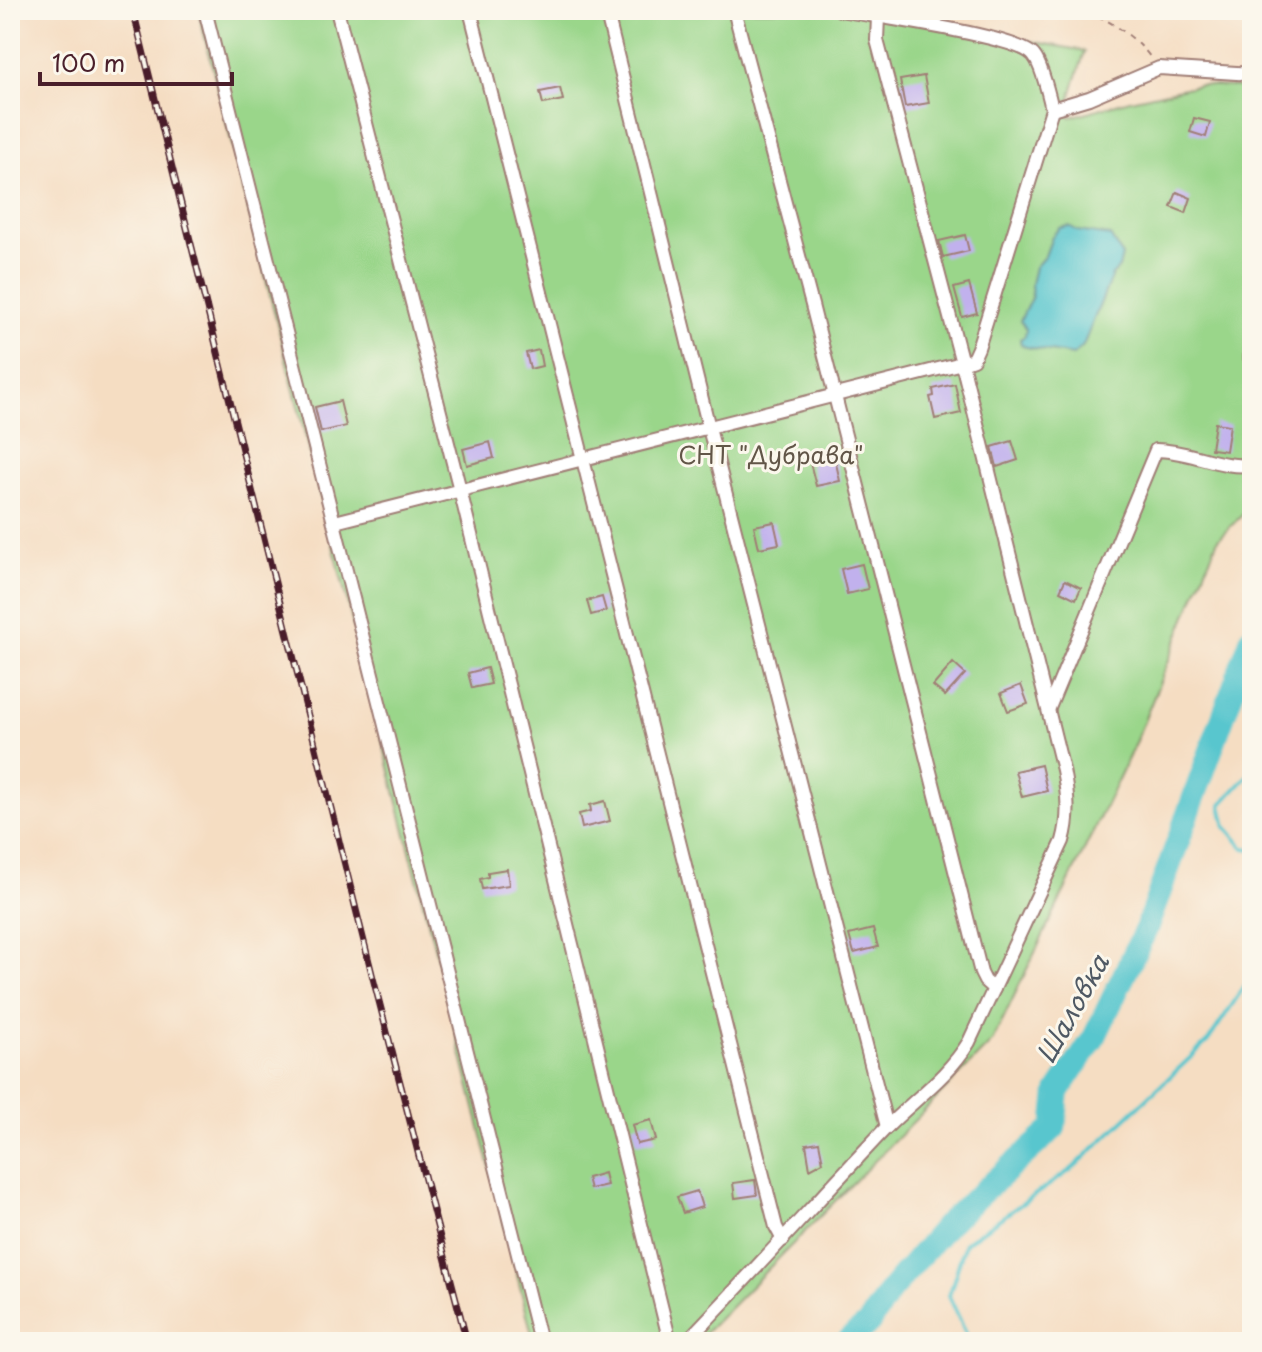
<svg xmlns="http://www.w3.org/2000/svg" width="1262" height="1352" viewBox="0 0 1262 1352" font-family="'Playpen Sans',sans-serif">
<rect width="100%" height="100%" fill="#fbf7ec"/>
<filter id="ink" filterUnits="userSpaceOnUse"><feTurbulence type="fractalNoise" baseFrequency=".0125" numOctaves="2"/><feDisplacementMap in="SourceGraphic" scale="16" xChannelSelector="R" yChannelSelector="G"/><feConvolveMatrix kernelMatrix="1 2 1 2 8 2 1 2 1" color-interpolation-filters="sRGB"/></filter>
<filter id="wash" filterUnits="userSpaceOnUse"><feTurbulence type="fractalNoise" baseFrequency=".006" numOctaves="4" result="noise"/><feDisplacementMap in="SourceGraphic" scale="32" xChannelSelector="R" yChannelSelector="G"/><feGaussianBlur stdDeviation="1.8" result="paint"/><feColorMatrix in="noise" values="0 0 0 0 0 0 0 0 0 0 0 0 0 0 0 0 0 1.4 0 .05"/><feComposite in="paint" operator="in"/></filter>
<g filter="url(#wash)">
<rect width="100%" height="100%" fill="#f5ddc2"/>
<polygon fill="#9ad68a" stroke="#727a5a" stroke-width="2" points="198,10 857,10 1085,51 1065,114 1071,117 1130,100 1199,85 1252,88 1252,505 1218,539 1133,748 992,1042 696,1342 534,1342"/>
<polygon fill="#59c6ce" stroke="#52727c" stroke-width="2" points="1069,226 1078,231 1110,236 1122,255 1119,268 1112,275 1083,346 1073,355 1026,347 1021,344 1020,339 1025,336 1026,329 1020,321 1032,296 1031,284 1035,267 1045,256 1052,237 1059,228"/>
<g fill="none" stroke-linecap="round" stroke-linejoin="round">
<g stroke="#59c6ce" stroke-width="4">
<polyline points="1252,771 1221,805 1226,827 1244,848 1252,849"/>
<polyline points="1252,894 1250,897 1252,906"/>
<polyline points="970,1342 949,1296 965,1243 1072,1169 1208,1041 1252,975"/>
</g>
<polyline stroke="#59c6ce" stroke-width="24" points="847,1342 869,1323 890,1291 948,1223 1054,1128 1058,1092 1095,1036 1147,927 1252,637"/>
</g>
<g id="blocks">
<g fill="#c1b1ed">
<polygon points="924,76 929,103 905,107 900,80"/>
<polygon points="560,88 563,100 543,104 540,92"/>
<polygon points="1194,118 1210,122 1206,137 1190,132"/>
<polygon points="1177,192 1191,198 1186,213 1171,207"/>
<polygon points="965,235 969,251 943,257 939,241"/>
<polygon points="969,284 977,313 962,317 954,288"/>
<polygon points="539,350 542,366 530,369 526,353"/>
<polygon points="955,384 961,413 935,419 930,397 934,396 933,389"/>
<polygon points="340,401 346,426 321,432 315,407"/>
<polygon points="1215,423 1230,425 1226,451 1211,449"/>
<polygon points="1012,441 1018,460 997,467 992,447"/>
<polygon points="490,442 494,458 467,465 463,449"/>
<polygon points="833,450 840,481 816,486 808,455"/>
<polygon points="774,522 779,544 759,548 754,526"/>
<polygon points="862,564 868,589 847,594 841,569"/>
<polygon points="1065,580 1081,588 1076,599 1060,591"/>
<polygon points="602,597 606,611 591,615 587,601"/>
<polygon points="953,663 965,674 945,696 933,686"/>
<polygon points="487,668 491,684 472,688 468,673"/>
<polygon points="1021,685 1028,704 1008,711 1001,693"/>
<polygon points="1041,765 1047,791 1022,797 1015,771"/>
<polygon points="605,801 610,821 582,828 579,814 591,811 590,805"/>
<polygon points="507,869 509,885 482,889 480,879 488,877 488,872"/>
<polygon points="873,929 878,947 854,953 849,935"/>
<polygon points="651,1120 656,1140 637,1144 632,1125"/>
<polygon points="819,1142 823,1162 810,1169 806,1144"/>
<polygon points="604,1173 607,1185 590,1189 587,1178"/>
<polygon points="755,1180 757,1195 735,1198 733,1183"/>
<polygon points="697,1191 702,1207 683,1213 677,1197"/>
</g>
</g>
</g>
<g filter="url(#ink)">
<use href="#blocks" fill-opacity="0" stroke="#a07e76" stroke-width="2"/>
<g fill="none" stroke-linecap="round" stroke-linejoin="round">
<g stroke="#a07e76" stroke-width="16">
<g id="minor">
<polyline points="205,10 540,1342"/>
<polyline points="337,10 460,490 670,1342"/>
<polyline points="470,10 776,1227 783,1240"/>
<polyline points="606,10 709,428 887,1127"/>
<polyline points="734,10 812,305 981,973 985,981 994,989"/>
<polyline points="1052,109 1089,98 1159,68 1252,74"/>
<polyline points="1250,358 1252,339"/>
<polyline points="335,522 962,363 877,40 878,17"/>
<path d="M1049,708L1156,450C1189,450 1220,469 1252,465"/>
<path d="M686,1342C753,1272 818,1200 884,1130C913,1100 947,1078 969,1042L1063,841C1070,816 1068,795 1063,770L962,363L973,359L978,348L1052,109C1049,96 1042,66 1034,56C1020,36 871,16 840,10"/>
</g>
</g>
<path stroke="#a07e76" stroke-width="2" stroke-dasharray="6 6" stroke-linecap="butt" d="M1087,10C1112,23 1134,35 1151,58"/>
<use href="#minor" stroke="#fff" stroke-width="12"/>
<g stroke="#4a1f2b" stroke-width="7">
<polyline id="rail" points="133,10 373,978 467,1342"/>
</g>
<use href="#rail" stroke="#fbf7ec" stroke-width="4" stroke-dasharray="12" stroke-linecap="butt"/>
</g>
</g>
<g text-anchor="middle" stroke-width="6" stroke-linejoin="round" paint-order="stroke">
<g font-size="24" fill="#625648" stroke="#fbf7ec">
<text x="771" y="464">СНТ "Дубрава"</text>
</g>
<g font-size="26" font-style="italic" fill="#4f5964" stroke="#fbf7ec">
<text transform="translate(1073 1009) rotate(-61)" y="9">Шаловка</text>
</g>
</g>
<rect width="1262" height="1352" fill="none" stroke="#fbf7ec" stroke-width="40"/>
<path d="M40 72v12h192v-12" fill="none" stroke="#4a1f2b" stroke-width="4"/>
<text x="52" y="72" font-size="24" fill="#4a1f2b" stroke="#fbf7ec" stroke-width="6" paint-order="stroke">100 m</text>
</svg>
